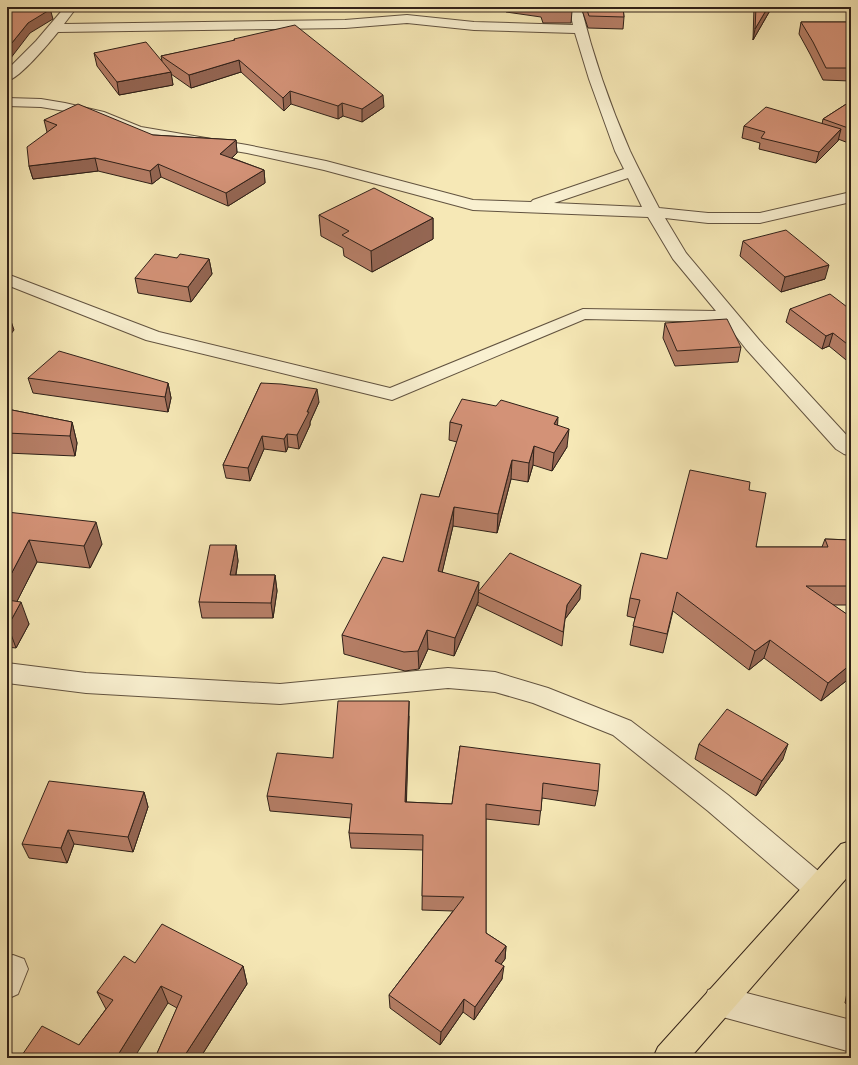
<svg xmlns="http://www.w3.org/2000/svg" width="858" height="1065" viewBox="0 0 858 1065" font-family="'Libre Caslon Text',serif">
<rect width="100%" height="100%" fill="#f6e8b6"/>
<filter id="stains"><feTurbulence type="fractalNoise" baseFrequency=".005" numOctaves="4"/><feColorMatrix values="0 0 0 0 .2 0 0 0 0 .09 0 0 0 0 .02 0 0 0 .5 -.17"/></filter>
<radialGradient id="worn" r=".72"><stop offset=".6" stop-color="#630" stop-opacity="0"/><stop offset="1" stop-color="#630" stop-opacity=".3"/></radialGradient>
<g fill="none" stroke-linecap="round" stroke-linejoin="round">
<g stroke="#625340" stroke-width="2">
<g id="minor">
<path d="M65,7H77L64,24L345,20L407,15L474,22L573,25L569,7H581C593,56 610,105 630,151C639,170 649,189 659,208L708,213H760L851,192V202L760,223H708L665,218L686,253L760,341L851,440V456L844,454L836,449L746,349L725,322L585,319L392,400L146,340L7,285V274L159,332L390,388L583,309L716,311L673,259L648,217L473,210L324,170L247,153L138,135L94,118L65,111L41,107L7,106V98L41,99L65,103L104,112L141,127L247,145L326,161L473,200L531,202L533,200L624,169L615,151L589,79L575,33L474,30L407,23L345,28L58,32C49,43 20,78 7,81V70L36,41ZM628,178L642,207L554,203Z"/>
<polygon points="7,663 86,673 280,684 448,668 495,672 548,688 631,721 728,795 829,880 833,889 829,898 819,902 809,898 708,811 613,735 533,703 495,692 448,688 280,704 86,693 7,683"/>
<polygon points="13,955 24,959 28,969 18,994 7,999 7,957"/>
<polygon points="719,986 851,1020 851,1052 719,1016 708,1012 704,1001 708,990"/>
</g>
</g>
<g stroke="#302119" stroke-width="2">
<polygon id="major" points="851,841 851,873 690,1058 653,1058 658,1047 841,844"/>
</g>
<use href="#minor" fill="#f9f0d0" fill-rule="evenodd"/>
<use href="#major" fill="#f6e8b6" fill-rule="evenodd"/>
</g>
<g fill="#b57e66" stroke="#302119">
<polygon points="507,7 571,7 572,11 571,23 543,23 541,17 506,12"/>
<polygon points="581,7 623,7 624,17 623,29 588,28"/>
<polygon points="754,7 772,7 753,40"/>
<polygon points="801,22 851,22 851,81 823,80 810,54 799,34"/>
<polygon points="234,39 384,107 362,122 343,116 338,119 291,104 284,111 241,72 191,88 171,74 173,85 119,95 97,66 94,53 162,61 161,56 234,41"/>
<polygon points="851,101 851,144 838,139 838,141 816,163 759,149 760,143 742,138 744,126 822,124 823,119"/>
<polygon points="44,120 153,135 236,140 237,153 232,158 264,170 265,183 228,206 161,177 152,184 98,171 33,179 29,166 47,132"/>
<polygon points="319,215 433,218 433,239 372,272 344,256 343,248 321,236"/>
<polygon points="743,241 825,279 781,292 740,256"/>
<polygon points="177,258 209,259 212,274 191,302 138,293 135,278"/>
<polygon points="790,309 851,310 851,364 829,346 822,349 786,322"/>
<polygon points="665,323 741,347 738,362 675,366 663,338"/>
<polygon points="28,378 168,383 171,398 168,412 33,393"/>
<polygon points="261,383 319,402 310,422 310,425 299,449 288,447 286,452 264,449 250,481 226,478 223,465"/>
<polygon points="7,409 72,422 77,443 75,456 7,453"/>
<polygon points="450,422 558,425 567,447 552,471 533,465 528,482 511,479 497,533 453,526 442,572 479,591 580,599 565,619 562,646 477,605 478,602 454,656 428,649 419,669 405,671 344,654 342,635 403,562 439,497 457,442 449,440"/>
<polygon points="749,490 756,547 822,547 825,539 851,540 851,605 833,605 851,617 851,677 821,701 764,658 749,670 673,611 663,653 630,645 635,618 627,616 630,598 667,559"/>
<polygon points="7,512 102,544 90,568 37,562 17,601 29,624 16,648 7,647"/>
<polygon points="236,545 238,561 236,575 275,575 277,591 273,618 202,618 199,602"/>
<polygon points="409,716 406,802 452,804 460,746 598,791 595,806 542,798 539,825 486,819 486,933 506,946 505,959 501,964 502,979 474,1020 463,1012 440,1045 390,1008 389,995 453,911 422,910 423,850 351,848 349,833 351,818 270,811 267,796 333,758"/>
<polygon points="699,744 783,759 756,796 695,759"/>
<polygon points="144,792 148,807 133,852 74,844 67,863 29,858 22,844"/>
<polygon points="135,963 243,966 247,984 200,1058 155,1058 177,1008 168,1003 79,1045 106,1009 97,992"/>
<polygon points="851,972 851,1006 845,1003"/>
</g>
<g fill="#946653" stroke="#302119">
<polygon points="41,7 60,7 51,12 53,19 30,33 7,63 7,49"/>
<polygon points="768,7 772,7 753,40 755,29"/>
<polygon points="239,60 241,72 191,88 189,75"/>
<polygon points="171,72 173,85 119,95 117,82"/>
<polygon points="290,91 291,104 284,111 283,98"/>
<polygon points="383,95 384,107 362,122 362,109"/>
<polygon points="342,103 343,116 338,119 338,106"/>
<polygon points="841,129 838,141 816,163 819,152"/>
<polygon points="236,140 237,153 222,167 220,154"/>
<polygon points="95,158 98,171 33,179 29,166"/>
<polygon points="158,164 161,177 152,184 150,171"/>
<polygon points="264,170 265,183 228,206 226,193"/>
<polygon points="433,218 433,239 372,272 371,251"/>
<polygon points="209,259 212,274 191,302 188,287"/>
<polygon points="829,265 825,279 781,292 785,277"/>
<polygon points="9,315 14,330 7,339 7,318"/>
<polygon points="833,333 829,346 822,349 826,336"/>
<polygon points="168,383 171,398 168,412 165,397"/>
<polygon points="317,389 319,402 310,422 310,425 299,449 297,435"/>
<polygon points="558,417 557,436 554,424"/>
<polygon points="72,422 77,443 75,456 70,436"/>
<polygon points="569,429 567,447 552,471 554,453"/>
<polygon points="287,434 288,447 286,452 284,439"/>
<polygon points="262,436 264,449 250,481 248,468"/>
<polygon points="534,446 533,465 528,482 529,463"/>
<polygon points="512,460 511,479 497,533 498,514"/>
<polygon points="454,507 453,526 438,590 438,571"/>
<polygon points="96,522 102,544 90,568 84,546"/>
<polygon points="29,540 37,562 7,621 7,582"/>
<polygon points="236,545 238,561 233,590 230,575"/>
<polygon points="275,575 277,591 273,618 271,603"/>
<polygon points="479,582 478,602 454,656 455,638"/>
<polygon points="581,585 580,599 565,619 567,605"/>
<polygon points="21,602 29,624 16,648 8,626"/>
<polygon points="427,630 428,649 419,669 418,651"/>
<polygon points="770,640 764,658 749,670 755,651"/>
<polygon points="851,664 851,677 821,701 828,683"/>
<polygon points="409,701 409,716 406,817 405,802"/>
<polygon points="788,744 783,759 756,796 762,781"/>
<polygon points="144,792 148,807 133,852 128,837"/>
<polygon points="68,830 74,844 67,863 61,848"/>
<polygon points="506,946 505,959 494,974 495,961"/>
<polygon points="243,966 247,984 200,1058 183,1058"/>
<polygon points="504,966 502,979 474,1020 475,1007"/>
<polygon points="161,986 168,1003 134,1058 116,1058"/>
<polygon points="464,999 463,1012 440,1045 441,1032"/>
</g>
<g fill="#d39277" stroke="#302119">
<polygon points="7,7 41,7 51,9 28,23 7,49"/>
<polygon points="543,7 571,7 572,11 544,10"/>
<polygon points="586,7 623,7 624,17 589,16"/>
<polygon points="756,7 768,7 755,29"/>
<polygon points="801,22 851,22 851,68 826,68 813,42"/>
<polygon points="295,25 383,95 362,109 342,103 338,106 290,91 283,98 239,60 189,75 161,56 235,40 234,39"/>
<polygon points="146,42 171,72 117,82 94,53"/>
<polygon points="851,101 851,129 823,119"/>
<polygon points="78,104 153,135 236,140 220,154 264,170 226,193 158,164 150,171 95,158 29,166 27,147 57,125 44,120"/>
<polygon points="766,107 841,129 819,152 761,138 765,132 744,126"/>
<polygon points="374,188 433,218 371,251 342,235 349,231 319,215"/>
<polygon points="786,230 829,265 785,277 743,241"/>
<polygon points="155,254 177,258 180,254 209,259 188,287 135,278"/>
<polygon points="830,294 851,310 851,347 833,333 826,336 790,309"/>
<polygon points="727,319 741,347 677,351 665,323"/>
<polygon points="59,351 168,383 165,397 28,378"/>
<polygon points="261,383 281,384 317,389 307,412 309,412 297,435 287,434 284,439 262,436 248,468 223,465"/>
<polygon points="462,399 496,406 501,400 558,417 554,424 569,429 554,453 534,446 529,463 512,460 498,514 454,507 438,571 479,582 455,638 427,630 418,651 404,652 342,635 383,557 403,562 421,494 439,497 462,425 450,422"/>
<polygon points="7,409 72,422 70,436 7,433"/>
<polygon points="690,470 750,482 749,490 766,493 756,547 828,547 825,539 851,540 851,586 806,586 851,617 851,664 828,683 770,640 755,651 677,592 667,634 633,626 640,600 630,598 641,553 667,559"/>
<polygon points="7,512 96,522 84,546 29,540 7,582"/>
<polygon points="210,545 236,545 230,575 275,575 271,603 199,602"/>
<polygon points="510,553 581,585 567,605 563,632 478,592"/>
<polygon points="7,600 21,602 8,626 7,626"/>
<polygon points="338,701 409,701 405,802 452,804 460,746 600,764 598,791 543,783 541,811 486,804 486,933 506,946 495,961 504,966 475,1007 464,999 441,1032 389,995 464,897 422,896 423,835 349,833 352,804 267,796 277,753 333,758"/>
<polygon points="727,709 788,744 762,781 699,744"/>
<polygon points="49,781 144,792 128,837 68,830 61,848 22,844"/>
<polygon points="162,924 243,966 183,1058 155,1058 182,996 161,986 116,1058 20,1058 42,1026 79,1045 113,1000 97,992 124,956 135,963"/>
</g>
<rect width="858" height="1065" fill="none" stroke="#f6e8b6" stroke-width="24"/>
<rect x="8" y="8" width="842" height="1049" fill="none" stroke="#302119" stroke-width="2"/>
<rect x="12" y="12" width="834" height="1041" fill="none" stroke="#302119"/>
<rect width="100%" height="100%" filter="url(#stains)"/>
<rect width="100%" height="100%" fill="url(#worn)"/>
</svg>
